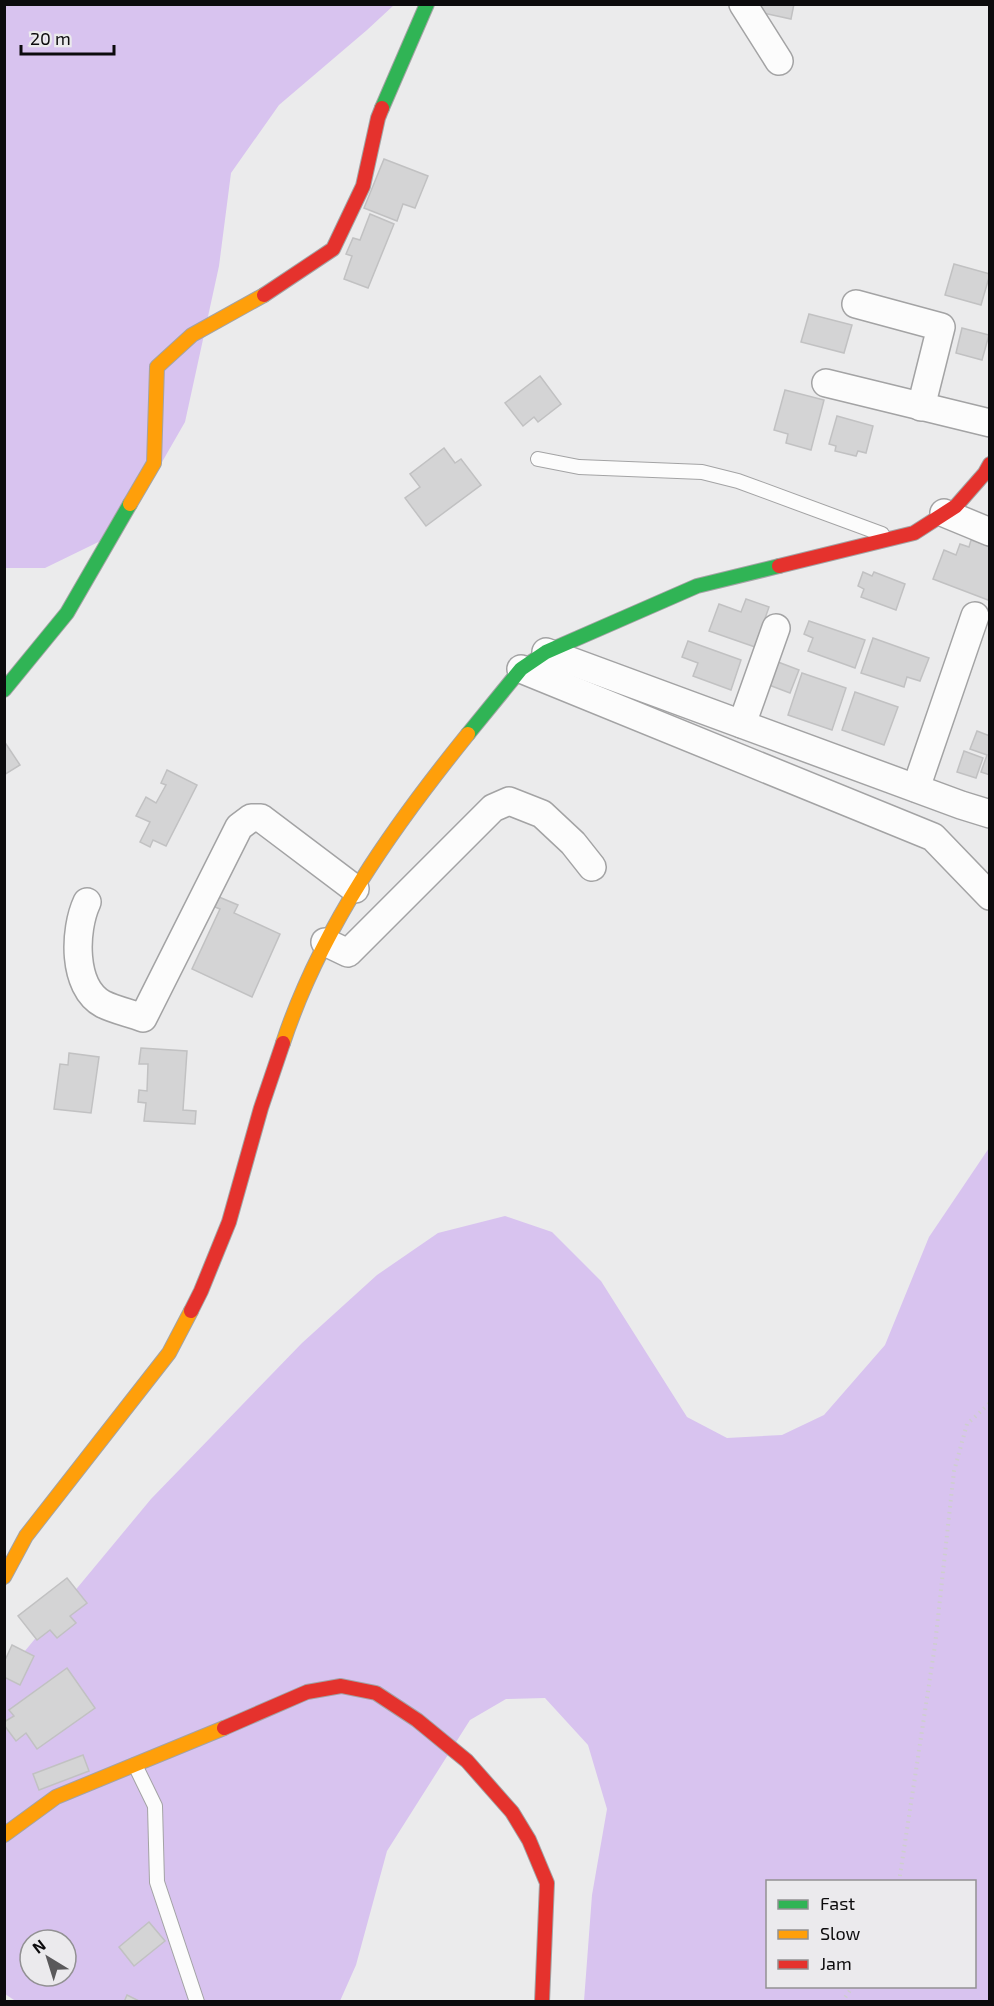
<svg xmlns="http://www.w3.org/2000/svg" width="994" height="2006" viewBox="0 0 994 2006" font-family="'Exo 2',sans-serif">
<rect width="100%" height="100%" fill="#ebebec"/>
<g fill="#d8c3ef" fill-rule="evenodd">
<polygon points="4,5 394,5 367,30 279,105 231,173 219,266 185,422 123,530 45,568 5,568"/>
<path d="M989,1148V2001H584L592,1895L607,1809L588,1745L545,1698L506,1699L470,1720L387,1851L356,1965L340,2001L17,2002L5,1994V1675L151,1499L302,1343L377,1275L438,1233L505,1216L552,1232L601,1281L687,1417L727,1438L782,1435L824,1415L885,1345L929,1237ZM768,1882H974V1986H768ZM30,1940H66V1976H30Z"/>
</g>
<g fill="#d4d4d5" stroke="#c1c1c2" stroke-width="1.5">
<polygon points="761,4 794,4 791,19 759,12"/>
<polygon points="384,159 428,176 415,208 403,204 397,221 364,208"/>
<polygon points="370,214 394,224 368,288 344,279 352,256 346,254 353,238 360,240"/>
<polygon points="954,264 990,274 981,305 945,295"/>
<polygon points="809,314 852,325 844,353 801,342"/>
<polygon points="962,328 989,335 982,360 956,353"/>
<polygon points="540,376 561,404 538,422 534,417 523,426 505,403"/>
<polygon points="785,390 824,400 811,450 786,443 788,434 774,430"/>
<polygon points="837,416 873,426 866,453 858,451 856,456 835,451 836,446 829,444"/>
<polygon points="444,448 455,463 461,459 481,485 426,526 405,498 420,487 410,474"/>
<polygon points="971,540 990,547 990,595 988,600 933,579 944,550 956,555 960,544 969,547"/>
<polygon points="863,572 872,576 874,572 905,584 896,610 861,597 864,589 858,586"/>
<polygon points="746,599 769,607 755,647 709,631 719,604 741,612"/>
<polygon points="809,621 865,640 855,668 808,651 813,638 804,634"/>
<polygon points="873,638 929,658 920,681 907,677 904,687 861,673"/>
<polygon points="688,641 741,660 731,690 693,676 698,663 682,657"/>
<polygon points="778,662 799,670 790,693 769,685"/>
<polygon points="802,673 846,688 832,730 788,715"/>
<polygon points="855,692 898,707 884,745 842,730"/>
<polygon points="977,731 990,736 990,775 981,772 987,755 970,749"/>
<polygon points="4,741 20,765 4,775"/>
<polygon points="964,751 983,758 976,778 957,772"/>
<polygon points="167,770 197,785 166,846 153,840 150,847 140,842 150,822 136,816 146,797 156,803 166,785 161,783"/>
<polygon points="219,897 238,905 234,913 280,934 252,997 192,969 220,909 215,907"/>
<polygon points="141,1048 187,1051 183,1110 196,1111 195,1124 144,1121 146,1103 138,1102 139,1090 147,1091 148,1064 139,1064"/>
<polygon points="69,1053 99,1057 91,1113 54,1109 60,1064 68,1065"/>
<polygon points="67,1578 87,1603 70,1616 76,1623 57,1638 50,1630 37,1640 18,1616"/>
<polygon points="12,1645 34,1656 20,1685 4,1677 4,1657 6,1658"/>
<polygon points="67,1668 95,1708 37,1749 26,1733 16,1741 4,1725 4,1722 14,1716 9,1710"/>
<polygon points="83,1755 89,1771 39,1790 33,1774"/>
<polygon points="149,1922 165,1941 134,1966 119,1947"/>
<polygon points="127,1995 141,2002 124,2002"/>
</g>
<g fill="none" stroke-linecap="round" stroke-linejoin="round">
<g stroke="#a3a3a4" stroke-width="16">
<g id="lane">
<polyline points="538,459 579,467 702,472 738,481 882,534"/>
<polyline points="135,1765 155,1806 157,1882 197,2002"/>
</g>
</g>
<g stroke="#a3a3a4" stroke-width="30">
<g id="street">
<polyline points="743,4 779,61"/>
<polyline points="856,304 941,327 921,407"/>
<polyline points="826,383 990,423"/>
<polyline points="944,513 990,532"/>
<polyline points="546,652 961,805 990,814"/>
<polyline points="521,669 933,837 990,896"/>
<polyline points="742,724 776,628"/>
<polyline points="916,788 975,616"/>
<path d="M87,902C74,930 72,987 103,1004C115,1010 130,1013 143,1018L239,827L251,818H261L355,889"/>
<polyline points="325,942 348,953 493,808 509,801 542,814 573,843 592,867"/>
</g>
</g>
<g stroke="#a3a3a4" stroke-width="16">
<g id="fast">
<polyline points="382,108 427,4"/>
<polyline points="4,690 67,613 130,504"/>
<polyline points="468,734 521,669 546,652 697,586 779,566"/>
</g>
</g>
<g stroke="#a3a3a4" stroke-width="16">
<g id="slow">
<polyline points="130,504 154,463 157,367 192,335 264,295"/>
<path d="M283,1043C321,928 392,828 468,734"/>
<polyline points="4,1577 26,1536 169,1353 191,1311"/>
<polyline points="4,1835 56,1797 224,1728"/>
</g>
</g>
<g stroke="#a3a3a4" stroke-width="16">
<g id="jam">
<polyline points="264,295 333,249 363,186 378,118 382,108"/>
<polyline points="779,566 914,533 956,506 985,473 990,464"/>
<polyline points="191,1311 201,1291 229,1222 261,1108 283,1043"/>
<polyline points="224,1728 307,1692 341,1686 376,1693 417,1720 467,1761 512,1812 529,1840 547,1883 542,2002"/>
</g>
</g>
<g stroke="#cecece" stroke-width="4" stroke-dasharray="1.5 4.5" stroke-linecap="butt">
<polyline points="899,1882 935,1645 954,1471 967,1424 990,1403"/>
<polyline points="842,2002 853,1986"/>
</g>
<use href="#lane" stroke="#fcfcfc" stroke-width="14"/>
<use href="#street" stroke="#fcfcfc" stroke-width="27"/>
<use href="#fast" stroke="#30b455" stroke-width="14"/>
<use href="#slow" stroke="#ff9f0a" stroke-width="14"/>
<use href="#jam" stroke="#e5322d" stroke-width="14"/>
</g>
<rect width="994" height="2006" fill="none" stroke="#0c0b0d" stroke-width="12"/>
<rect x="766" y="1880" width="210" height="108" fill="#ebeaed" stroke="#929193" stroke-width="1.5"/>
<rect x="778" y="1900" width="30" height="9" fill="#30b455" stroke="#929193" stroke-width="1.5"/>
<text x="820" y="1910" font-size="18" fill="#0c0b0d">Fast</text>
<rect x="778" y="1930" width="30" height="9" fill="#ff9f0a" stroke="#929193" stroke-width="1.5"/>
<text x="820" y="1940" font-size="18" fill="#0c0b0d">Slow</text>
<rect x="778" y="1960" width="30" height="9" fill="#e5322d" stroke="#929193" stroke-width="1.5"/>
<text x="820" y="1970" font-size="18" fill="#0c0b0d">Jam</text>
<g transform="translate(48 1958) rotate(322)"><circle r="28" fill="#ebeaed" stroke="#929193" stroke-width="1.5"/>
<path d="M0-4.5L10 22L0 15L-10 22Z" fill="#5a595b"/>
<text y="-9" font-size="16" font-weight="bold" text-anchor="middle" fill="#0c0b0d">N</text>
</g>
<path d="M21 45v9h93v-9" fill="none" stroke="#0c0b0d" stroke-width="3"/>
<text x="30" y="45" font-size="18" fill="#0c0b0d" stroke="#ebeaed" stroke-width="4.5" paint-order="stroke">20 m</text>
</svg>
